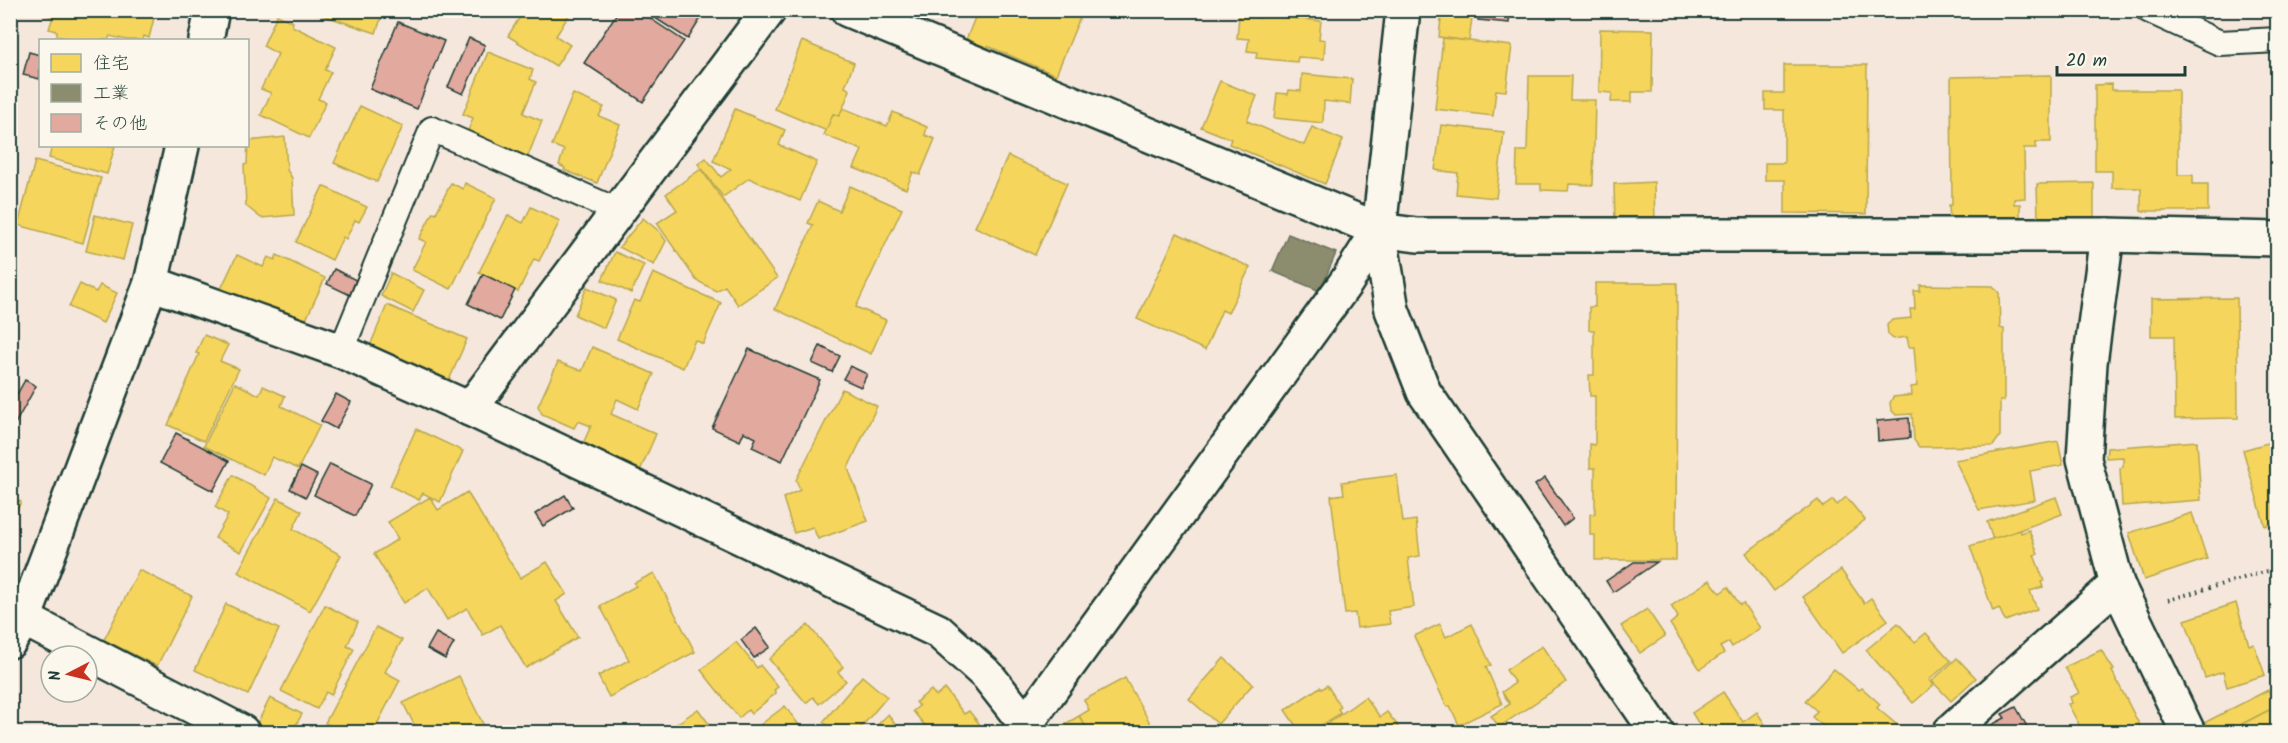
<svg xmlns="http://www.w3.org/2000/svg" width="2288" height="743" viewBox="0 0 2288 743" font-family="Kalam,'Klee One',sans-serif">
<rect width="100%" height="100%" fill="#f6e7dc"/>
<filter id="ink" filterUnits="userSpaceOnUse"><feTurbulence type="fractalNoise" baseFrequency=".0167" numOctaves="2"/><feDisplacementMap in="SourceGraphic" scale="12" xChannelSelector="R" yChannelSelector="G"/><feConvolveMatrix kernelMatrix="1 2 1 2 8 2 1 2 1" color-interpolation-filters="sRGB"/></filter>
<g filter="url(#ink)">
<g fill="#f6d55c" stroke="#b6a750" stroke-width="1.5">
<polygon points="156,10 149,38 144,36 143,40 127,40 110,36 108,40 74,40 57,36 57,31 49,29 53,17 34,11"/>
<polygon points="307,10 384,10 376,33"/>
<polygon points="531,10 572,10 556,36 570,45 556,66 508,36 521,15 526,18"/>
<polygon points="978,10 1083,10 1056,75 988,46 985,54 964,45"/>
<polygon points="1260,10 1283,12 1282,17 1321,21 1319,39 1325,40 1324,59 1298,57 1297,62 1256,58 1257,52 1247,51 1249,39 1237,38 1239,15 1260,18"/>
<polygon points="1442,10 1473,10 1469,41 1439,37"/>
<polygon points="277,15 293,22 292,26 336,47 325,70 331,72 318,99 326,102 309,138 261,115 271,93 261,89 278,54 263,46"/>
<polygon points="1600,29 1653,30 1652,92 1632,92 1632,102 1611,102 1612,93 1599,92"/>
<polygon points="1443,38 1512,46 1506,91 1496,90 1493,116 1435,109"/>
<polygon points="802,41 854,63 845,87 850,90 843,108 839,116 833,114 827,131 775,109"/>
<polygon points="488,52 533,70 530,79 536,82 523,113 542,121 526,161 466,136 473,118 463,114"/>
<polygon points="1784,65 1867,65 1866,214 1785,213 1785,180 1765,180 1765,163 1784,163 1784,110 1765,110 1765,93 1784,93"/>
<polygon points="1302,74 1352,79 1350,104 1324,101 1323,123 1274,118 1277,93 1288,94 1289,90 1301,91"/>
<polygon points="2051,75 2051,142 2036,142 2036,148 2024,148 2025,198 2014,199 2014,204 2020,204 2020,223 1950,222 1949,205 1952,205 1951,77"/>
<polygon points="1529,76 1571,76 1570,100 1595,100 1593,185 1569,184 1568,191 1541,190 1541,184 1516,184 1517,151 1527,151"/>
<polygon points="1220,81 1257,96 1247,121 1304,145 1312,127 1343,140 1325,184 1229,144 1231,139 1201,127"/>
<polygon points="2112,84 2112,90 2178,90 2178,175 2193,175 2193,184 2208,184 2208,211 2141,211 2141,188 2112,188 2112,171 2095,171 2095,85"/>
<polygon points="573,94 604,107 599,116 620,125 597,183 564,170 565,168 559,165 564,150 552,145"/>
<polygon points="360,106 403,126 377,182 334,163"/>
<polygon points="843,108 887,126 893,112 927,127 925,135 935,139 920,175 913,172 906,189 854,168 862,150 824,135 833,114 839,116"/>
<polygon points="735,109 785,130 779,145 817,162 800,201 749,178 723,197 698,164 706,158 721,177 731,169 713,161"/>
<polygon points="1441,125 1504,132 1496,198 1456,194 1458,173 1435,170"/>
<polygon points="285,137 287,170 292,178 294,215 261,218 246,206 244,165 247,164 248,141"/>
<polygon points="52,146 115,146 107,174 49,158"/>
<polygon points="1008,156 1067,183 1035,255 975,227"/>
<polygon points="35,161 101,178 83,243 18,225"/>
<polygon points="701,169 777,278 738,305 725,286 716,291 696,280 657,223 677,210 666,194"/>
<polygon points="1654,182 1655,223 1615,224 1614,184"/>
<polygon points="451,183 463,189 465,183 496,198 451,289 412,270 426,242 419,239 433,212 436,213"/>
<polygon points="2094,183 2094,219 2038,220 2037,184"/>
<polygon points="323,186 367,207 359,222 355,220 346,239 343,237 332,260 296,242"/>
<polygon points="850,186 902,209 856,307 886,320 871,354 775,309 813,225 808,223 818,201 839,211"/>
<polygon points="531,207 560,221 539,261 534,259 518,292 479,272 508,215 523,223"/>
<polygon points="95,215 132,225 123,260 86,251"/>
<polygon points="643,218 660,232 666,241 654,265 619,247"/>
<polygon points="1177,233 1250,267 1228,313 1222,310 1205,350 1137,319"/>
<polygon points="615,252 644,265 631,293 602,280"/>
<polygon points="237,255 263,267 268,257 275,260 277,255 325,278 303,326 221,289"/>
<polygon points="391,273 424,290 413,312 381,296"/>
<polygon points="653,273 721,303 703,344 695,340 683,368 617,339 634,300 640,302"/>
<polygon points="1595,283 1677,283 1676,560 1595,560 1595,535 1590,535 1590,514 1595,514 1595,468 1590,468 1590,444 1595,445 1595,396 1590,396 1589,375 1594,375 1594,330 1589,330 1589,307 1595,307"/>
<polygon points="80,284 96,292 100,285 117,293 103,323 69,307"/>
<polygon points="1920,285 1993,286 1999,293 2000,328 2004,329 2004,401 2000,401 2000,436 1993,446 1919,447 1914,440 1912,414 1896,415 1891,410 1890,403 1893,397 1912,395 1911,387 1917,386 1914,347 1909,347 1907,337 1893,339 1888,334 1887,325 1892,320 1911,318 1910,309 1915,309 1914,291 1920,291"/>
<polygon points="587,287 616,300 604,328 575,315"/>
<polygon points="2237,298 2238,418 2175,419 2174,336 2151,336 2151,299"/>
<polygon points="387,305 467,339 443,394 364,360"/>
<polygon points="204,335 228,345 220,361 239,369 204,441 168,425 199,354 196,353"/>
<polygon points="592,347 654,374 638,409 617,399 611,414 656,434 639,473 579,452 591,426 578,421 574,428 542,414 538,406 558,362 582,371"/>
<polygon points="235,383 259,395 263,386 285,396 281,406 320,425 298,469 272,457 264,475 204,446"/>
<polygon points="842,389 877,406 848,468 868,521 818,539 813,527 794,533 783,498 800,490 796,480"/>
<polygon points="416,429 463,451 440,502 423,493 419,500 390,486"/>
<polygon points="2278,440 2278,522 2265,526 2243,450"/>
<polygon points="2058,441 2063,465 2030,471 2035,500 1979,510 1955,460"/>
<polygon points="2197,441 2201,500 2122,506 2120,468 2123,467 2123,457 2106,458 2107,448"/>
<polygon points="233,475 271,498 241,552 215,538 228,515 215,507"/>
<polygon points="1397,475 1403,522 1416,520 1420,556 1408,558 1414,607 1388,611 1390,624 1357,628 1355,613 1345,614 1331,496 1344,494 1342,482"/>
<polygon points="467,492 520,578 547,562 567,594 556,601 578,637 526,668 500,625 483,635 467,608 447,620 428,588 404,603 374,554 398,539 388,522 430,497 438,510"/>
<polygon points="10,496 21,502 10,523"/>
<polygon points="1846,497 1865,520 1774,591 1746,553 1818,500 1823,507 1833,500 1837,505"/>
<polygon points="2056,497 2062,514 1993,540 1987,522"/>
<polygon points="278,498 302,511 293,529 341,555 310,611 238,572"/>
<polygon points="2192,513 2207,559 2144,580 2129,533"/>
<polygon points="2020,530 2021,533 2029,530 2038,554 2034,555 2044,581 2041,582 2043,587 2030,591 2037,609 2005,621 1999,608 1993,611 1970,546"/>
<polygon points="139,570 192,596 157,666 104,640"/>
<polygon points="1841,570 1864,603 1871,598 1888,620 1842,653 1803,597"/>
<polygon points="654,573 695,652 609,697 598,676 629,660 600,606 636,586 634,583"/>
<polygon points="1710,580 1720,593 1728,587 1740,605 1743,603 1760,628 1732,647 1729,642 1720,647 1724,653 1700,669 1670,624 1678,617 1671,606"/>
<polygon points="2236,603 2249,645 2254,644 2265,675 2227,687 2223,672 2205,678 2185,620"/>
<polygon points="226,604 279,629 248,695 195,670"/>
<polygon points="325,605 358,622 347,646 354,649 331,695 326,692 317,709 281,691"/>
<polygon points="1647,609 1665,636 1640,653 1621,626"/>
<polygon points="1898,623 1915,642 1926,633 1951,661 1929,680 1934,685 1913,703 1866,650"/>
<polygon points="1440,624 1446,637 1472,624 1491,665 1486,667 1502,704 1459,725 1450,706 1447,707 1414,636"/>
<polygon points="808,625 843,667 838,672 846,681 819,704 813,697 806,703 769,659"/>
<polygon points="376,627 402,640 385,672 400,680 373,732 343,732 325,723"/>
<polygon points="736,642 757,668 760,665 778,687 774,690 776,693 751,714 748,710 739,718 701,670"/>
<polygon points="1542,646 1566,682 1499,727 1491,716 1510,704 1502,692 1515,683 1506,670"/>
<polygon points="2101,650 2114,670 2112,671 2143,732 2083,732 2068,704 2072,703 2070,697 2079,693 2065,667"/>
<polygon points="1224,658 1253,684 1218,724 1189,699"/>
<polygon points="1957,658 1976,678 1951,701 1932,681"/>
<polygon points="1834,669 1859,690 1862,688 1880,704 1877,708 1903,730 1900,732 1830,732 1812,717 1817,711 1805,701"/>
<polygon points="459,676 487,732 418,732 403,703"/>
<polygon points="862,676 887,697 857,732 836,732 823,722"/>
<polygon points="1125,678 1155,732 1089,732 1079,716 1089,710 1084,700"/>
<polygon points="1327,685 1341,707 1338,709 1341,713 1311,732 1300,732 1285,710 1320,687 1322,689"/>
<polygon points="945,689 964,714 969,711 985,731 983,732 930,732 913,711 919,706 916,702 931,690 936,696"/>
<polygon points="2268,690 2277,706 2242,724 2247,732 2205,732 2200,725"/>
<polygon points="1723,692 1743,722 1757,712 1770,732 1704,732 1692,713"/>
<polygon points="1365,697 1380,717 1387,712 1398,726 1393,732 1316,732"/>
<polygon points="270,698 302,714 292,732 264,732 255,728"/>
<polygon points="785,706 804,732 807,730 809,732 766,732 760,725"/>
<polygon points="2277,706 2278,732 2247,732 2242,724"/>
<polygon points="698,709 715,732 665,732"/>
<polygon points="888,714 900,732 871,732"/>
<polygon points="1079,716 1089,732 1058,732 1056,729"/>
</g>
<polygon fill="#8c8c6e" stroke="#6b745d" stroke-width="1.5" points="1288,234 1336,253 1320,291 1272,271"/>
<g fill="#e2a99e" stroke="#1f3d34" stroke-width="1.5">
<polygon points="619,10 656,10 651,19 684,41 643,102 584,63"/>
<polygon points="660,10 706,10 688,39 655,18"/>
<polygon points="1479,10 1510,10 1509,23 1478,20"/>
<polygon points="398,22 444,41 417,109 370,89"/>
<polygon points="469,38 485,45 463,94 448,87"/>
<polygon points="29,52 40,55 40,79 23,75"/>
<polygon points="334,269 356,280 350,295 327,284"/>
<polygon points="483,274 515,290 500,320 468,304"/>
<polygon points="820,346 840,356 832,372 812,363"/>
<polygon points="749,349 820,380 782,461 752,447 756,438 744,432 740,441 712,428"/>
<polygon points="850,366 867,374 861,387 843,379"/>
<polygon points="25,380 36,386 10,433 10,407"/>
<polygon points="336,394 351,402 336,429 321,421"/>
<polygon points="1909,418 1910,438 1878,441 1877,421"/>
<polygon points="176,433 229,461 213,491 160,463"/>
<polygon points="330,464 371,484 355,516 314,495"/>
<polygon points="301,467 317,475 306,497 290,489"/>
<polygon points="1545,478 1573,518 1563,526 1535,485"/>
<polygon points="565,495 573,508 543,526 535,514"/>
<polygon points="1634,562 1657,562 1613,592 1606,581"/>
<polygon points="756,628 770,647 754,658 741,640"/>
<polygon points="436,633 454,643 445,659 427,649"/>
<polygon points="2016,707 2030,732 1987,732 1993,729 1991,725 2005,718 2002,714"/>
</g>
<g fill="none" stroke-linecap="round" stroke-linejoin="round">
<g stroke="#1f3d34" stroke-width="28">
<g id="lane">
<polyline points="2148,10 2220,43 2278,40"/>
<polyline points="341,351 432,129 618,211"/>
</g>
</g>
<g stroke="#1f3d34" stroke-width="38">
<g id="street">
<polyline points="848,10 1379,230 1417,235 2107,235 2278,239"/>
<polyline points="2107,235 2090,363 2084,459 2117,584 2188,732"/>
<polyline points="151,283 341,351 470,409 938,631 988,676 1032,732"/>
<polyline points="470,409 769,10"/>
<polyline points="24,619 242,732"/>
<polyline points="1020,732 1347,281 1379,230"/>
<polyline points="1950,732 2117,584"/>
</g>
</g>
<g stroke="#1f3d34" stroke-width="38">
<g id="secondary">
<polyline points="1403,10 1379,230 1392,310 1424,392 1657,732"/>
<polyline points="206,40 212,10"/>
<polyline points="10,641 24,619 151,283 182,146"/>
</g>
</g>
<polyline stroke="#1f3d34" stroke-width="4" stroke-dasharray="1.5 4.5" stroke-linecap="butt" points="2168,600 2278,568"/>
<use href="#lane" stroke="#fbf7ec" stroke-width="24"/>
<use href="#street" stroke="#fbf7ec" stroke-width="33"/>
<use href="#secondary" stroke="#fbf7ec" stroke-width="33"/>
</g>
</g>
<rect width="2288" height="743" fill="none" stroke="#fbf7ec" stroke-width="36"/>
<rect x="18" y="18" width="2252" height="707" fill="none" stroke="#1f3d34" stroke-width="2" filter="url(#ink)"/>
<rect x="39" y="39" width="210" height="108" fill="#fbf7ec" stroke="#a3ada2" stroke-width="1.5"/>
<rect x="51" y="54" width="30" height="18" fill="#f6d55c" stroke="#a3ada2" stroke-width="1.5"/>
<text x="93" y="69" font-size="18" fill="#1f3d34">住宅</text>
<rect x="51" y="84" width="30" height="18" fill="#8c8c6e" stroke="#a3ada2" stroke-width="1.5"/>
<text x="93" y="99" font-size="18" fill="#1f3d34">工業</text>
<rect x="51" y="114" width="30" height="18" fill="#e2a99e" stroke="#a3ada2" stroke-width="1.5"/>
<text x="93" y="129" font-size="18" fill="#1f3d34">その他</text>
<g transform="translate(69 674) rotate(263)"><circle r="28" fill="#fbf7ec" stroke="#a3ada2" stroke-width="1.5"/>
<path d="M0-4.5L10 22L0 15L-10 22Z" fill="#c8321e"/>
<text y="-9" font-size="16" font-weight="bold" text-anchor="middle" fill="#1f3d34">N</text>
</g>
<path d="M2057 66v9h128v-9" fill="none" stroke="#1f3d34" stroke-width="3"/>
<text x="2066" y="66" font-size="18" fill="#1f3d34" stroke="#fbf7ec" stroke-width="4.5" paint-order="stroke">20 m</text>
</svg>
